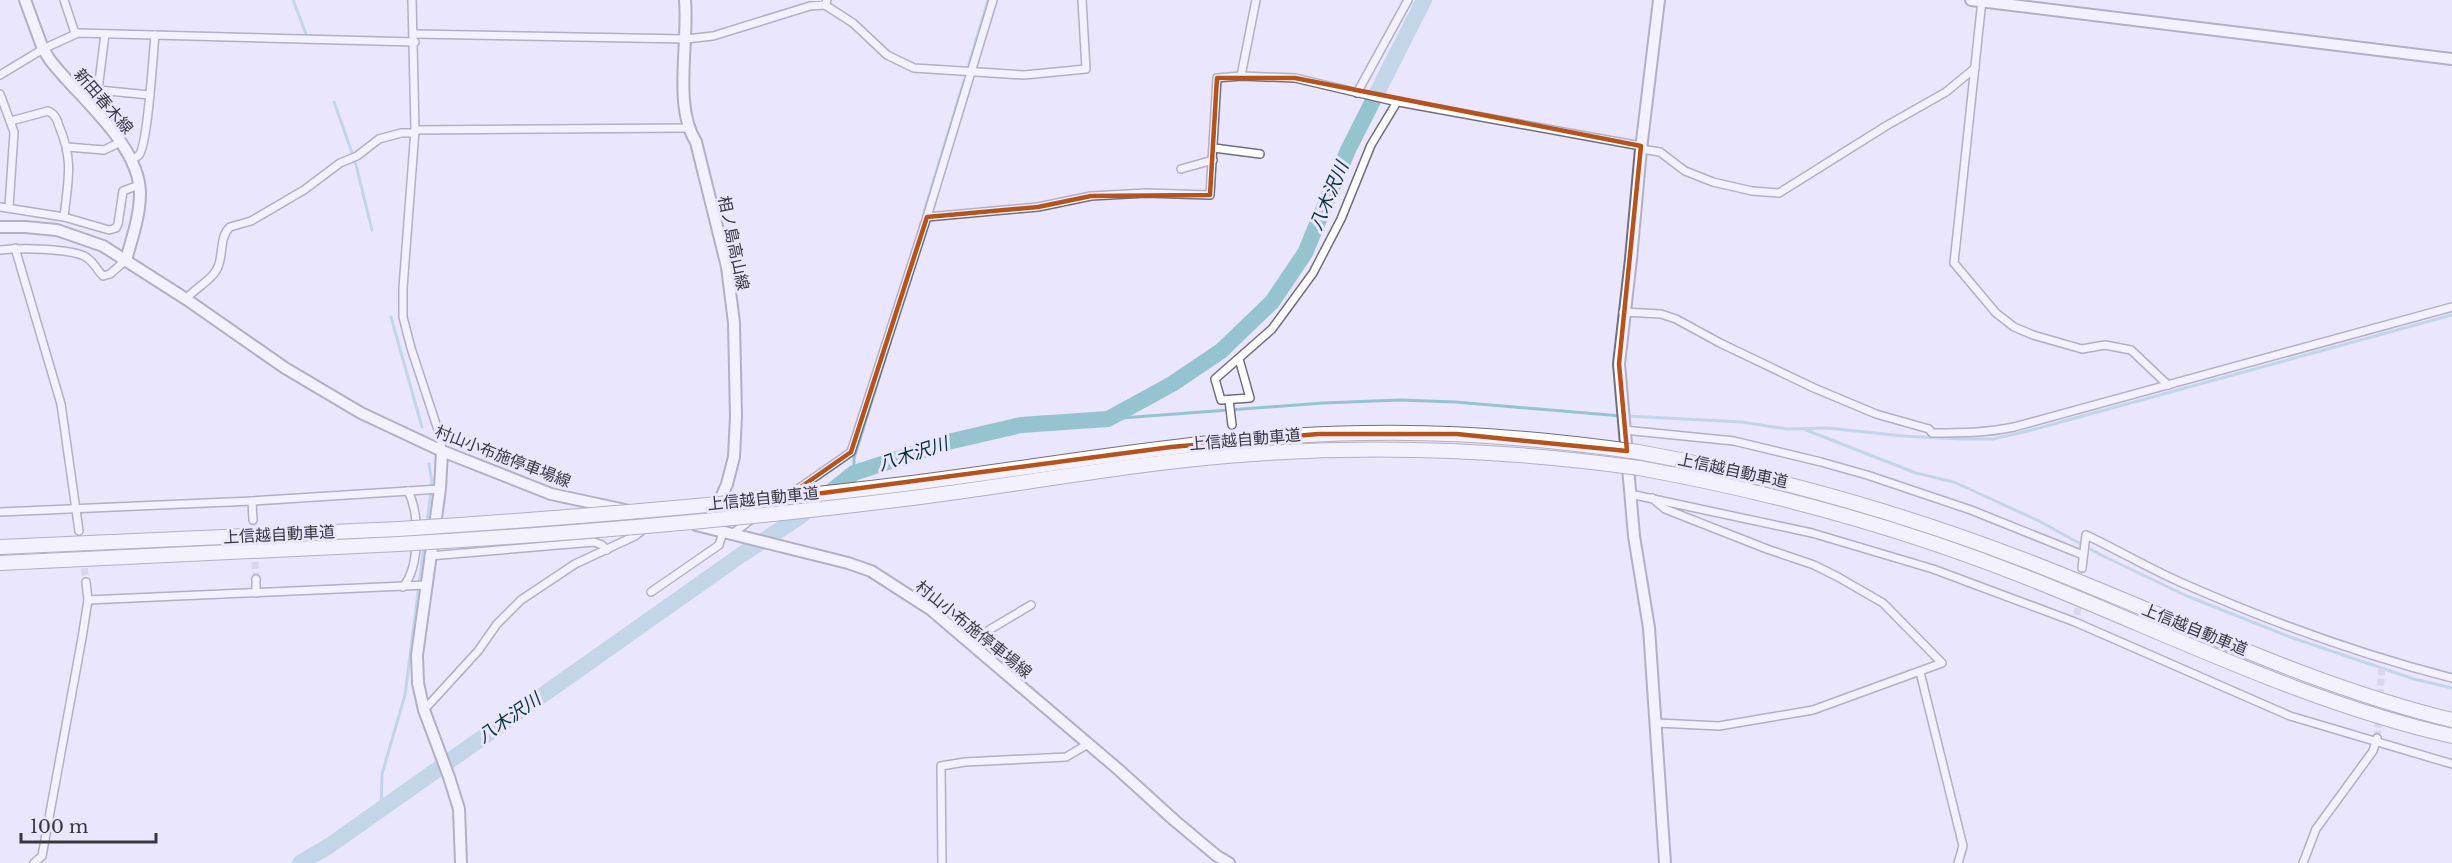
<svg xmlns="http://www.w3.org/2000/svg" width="2452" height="863" viewBox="0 0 2452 863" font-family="'Libre Baskerville','Noto Sans JP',serif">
<rect width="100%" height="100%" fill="#eae6fd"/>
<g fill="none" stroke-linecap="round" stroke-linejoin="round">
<g stroke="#95c3d0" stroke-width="3">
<polyline points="293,0 306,34"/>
<polyline points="969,64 988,0"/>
<polyline points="334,102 355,161 372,230"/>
<polyline points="924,212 964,81"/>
<polyline points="917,238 921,222"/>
<polyline points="391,317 422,427"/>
<polyline points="1627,416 1742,422 1787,429 1828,428 1903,436 1962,439 1993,439 2028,431 2452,315"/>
<polyline points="1108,419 1323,403 1400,400 1455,402 1621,416"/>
<polyline points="1806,430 1916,473 1954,482 2039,521 2101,555 2187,596 2290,637 2414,679 2452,688"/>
<polyline points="854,473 854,458 890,343"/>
<polyline points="427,522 432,483 429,464"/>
<polyline points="381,808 382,774 405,695 424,546"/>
</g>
<polyline stroke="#95c3d0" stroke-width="16" points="300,863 329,846 741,555 798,518 854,473 952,441 1021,425 1108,419 1172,384 1221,351 1272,302 1305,253 1348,150 1424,0"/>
<g stroke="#c6c3d7" stroke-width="7" stroke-dasharray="7 3.5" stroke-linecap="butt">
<polyline points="253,520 256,579"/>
<polyline points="83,558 86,582"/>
<polyline points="2077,615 2082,568"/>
<polyline points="2377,738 2382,665"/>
</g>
<g stroke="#716d81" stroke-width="10">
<g id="street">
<polyline points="64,0 75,33"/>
<polyline points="412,0 415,130 403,288 403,317 411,348 440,436 442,451"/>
<polyline points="1982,0 1954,263 1996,313 2014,327 2033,335 2082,349 2105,345 2131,350 2168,385"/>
<polyline points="825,5 853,23 887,55 914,68 1024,75 1086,69 1082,0"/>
<polyline points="105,34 98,90 150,95"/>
<polyline points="415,34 686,39 713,36 810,6 825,5 827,0"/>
<polyline points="0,75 43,49 78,33 415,42"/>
<polyline points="1241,76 1256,0"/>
<polyline points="1357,93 1408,0"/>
<polyline points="0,94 14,132 9,207"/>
<path d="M11,121L48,111C55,114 57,119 59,126C74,161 68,180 64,217"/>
<polyline points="415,130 687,128"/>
<polyline points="67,147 104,150 121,142"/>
<polyline points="1214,148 1260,154"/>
<polyline points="1641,149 1660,152 1685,171 1713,182 1752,191 1779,193 1886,126 1946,92 1975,68"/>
<path d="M131,160C133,159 137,157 139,155C148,144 153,54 155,35"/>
<polyline points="1181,169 1213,160"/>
<polyline points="0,207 64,217 109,230 116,228 118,224 123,191 139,185"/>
<polyline points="927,217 1038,207 1091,196 1146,193 1210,195 1217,78 1241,76 1295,78 1393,101 1641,146"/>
<polyline points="15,248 61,404 79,531"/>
<path d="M0,250C20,248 66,248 84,256C93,260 96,269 103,276L110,274L126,260"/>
<path d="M186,299C196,287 215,279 219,264C223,252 220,236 230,227L251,221L304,190L340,163L357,156L379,139L401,133H415"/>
<path d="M1623,312L1661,314L1676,319L1720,343L1814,388L1876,414L1929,429L1932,433C1960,433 1986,433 2014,427L2452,307"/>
<polyline points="1239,359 1250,398 1221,400 1215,379 1272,329 1313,273 1341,219 1371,145 1397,102"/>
<polyline points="1229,400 1232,425"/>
<polyline points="1624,430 1734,441 1821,462 1867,475 1971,510 2083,555"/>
<polyline points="792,493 851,452 927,217 993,0"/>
<polyline points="1630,494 1812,533 1933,569 2075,622 2290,716 2452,764"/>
<polyline points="1652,498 1665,509 1767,549 1814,565 1838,577 1883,603 1942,663 1813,710 1719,726 1657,723"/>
<polyline points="252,501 253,520"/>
<polyline points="0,512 252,501 440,489"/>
<polyline points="732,534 752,519"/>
<polyline points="429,556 594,542 602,545 607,550"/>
<path d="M2082,568L2086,535C2118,550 2148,568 2180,582C2268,621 2358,654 2452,678"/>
<polyline points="256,579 256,593"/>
<path d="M403,587C420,567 420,514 408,491"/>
<polyline points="651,592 719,545 723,532"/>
<polyline points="88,600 426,585"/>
<polyline points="974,648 989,630 1031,605"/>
<polyline points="1920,672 1963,846 1958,863"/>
<polyline points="424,710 478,651 497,624 521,600 575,564 635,536 659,517"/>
<polyline points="34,863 42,856 82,638 88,600 86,582"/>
<polyline points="942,863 941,766 965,762 1066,757 1088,744"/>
<polyline points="2303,863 2316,829 2373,751 2377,738"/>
</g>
</g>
<g stroke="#716d81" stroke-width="14">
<g id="secondary">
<path d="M25,0L43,49L50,60C78,97 139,143 140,193C140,216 132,238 126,260"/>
<path d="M685,0C689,43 673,106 696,142L727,267L734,323L736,416L734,457L727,484L709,525"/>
<polyline points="1659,0 1641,149 1631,259 1619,364 1634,536 1649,628 1665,863"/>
<polyline points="1971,0 2452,59"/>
<polyline points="0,227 25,227 57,230 103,246 186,299 285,368 361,413 442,451 551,494 625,510"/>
<polyline points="442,451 440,489 417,655 418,683 424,710 449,777 459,809 461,863"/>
<polyline points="696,525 848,563 871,571 930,609 1119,770 1174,820 1217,856 1229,863"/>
</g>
</g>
<g stroke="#716d81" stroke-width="16">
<g id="highway">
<path d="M1638,452C1772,476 1900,512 2027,561C2168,615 2304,684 2452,720"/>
<path d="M1639,468C1771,492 1899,527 2023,576C2165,632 2303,702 2452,736"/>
<polyline points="0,547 399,529"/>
<polyline points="0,563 399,544"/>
</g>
</g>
<use href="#street" stroke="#fff" stroke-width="7"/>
<use href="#secondary" stroke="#fff" stroke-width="10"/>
<use href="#highway" stroke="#fff" stroke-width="14"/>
<g stroke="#716d81" stroke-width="16" stroke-linecap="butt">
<g id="highway-bridge">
<path d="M399,529C567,518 736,505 904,484C1057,465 1209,435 1364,433C1456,431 1547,439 1638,452"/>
<path d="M399,544C568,534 737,520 904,499C1012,486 1119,465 1227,456C1366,444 1502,449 1639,468"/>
</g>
</g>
<use href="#highway-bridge" stroke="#fff" stroke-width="14"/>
</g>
<path d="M0 0H2452V863H0ZM1217,78H1295L1641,146L1619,364L1627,451L1457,434H1318L1171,447L785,498L851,452L927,217L1038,207L1091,196L1210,195Z" fill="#eae6fd" fill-opacity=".55" fill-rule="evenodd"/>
<path fill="none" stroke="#b6521b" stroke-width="4.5" stroke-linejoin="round" d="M1217,78H1295L1641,146L1619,364L1627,451L1457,434H1318L1171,447L785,498L851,452L927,217L1038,207L1091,196L1210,195Z"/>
<g text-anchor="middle" stroke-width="6" stroke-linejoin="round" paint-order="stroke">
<g font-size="16" fill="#38363f" stroke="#eae6fd">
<text transform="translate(104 101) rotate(49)" y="6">新田春木線</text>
<text transform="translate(734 243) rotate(78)" y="6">相ノ島高山線</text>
<text transform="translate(1245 439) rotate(-5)" y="6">上信越自動車道</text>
<text transform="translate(503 456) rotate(21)" y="6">村山小布施停車場線</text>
<text transform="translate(1733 470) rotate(12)" y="6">上信越自動車道</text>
<text transform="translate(763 498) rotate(-6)" y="6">上信越自動車道</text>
<text transform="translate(279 534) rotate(-3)" y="6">上信越自動車道</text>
<text transform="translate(974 629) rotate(39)" y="6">村山小布施停車場線</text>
<text transform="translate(2195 629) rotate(22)" y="6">上信越自動車道</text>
</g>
<g font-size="18" font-style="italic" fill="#05323c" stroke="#eae6fd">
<text transform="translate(1329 196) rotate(-67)" y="6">八木沢川</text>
<text transform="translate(913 454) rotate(-18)" y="6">八木沢川</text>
<text transform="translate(509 718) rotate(-35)" y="6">八木沢川</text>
</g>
</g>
<path d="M21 833v9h135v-9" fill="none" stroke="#38363f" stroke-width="3"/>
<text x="30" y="833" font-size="18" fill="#38363f" stroke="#eae6fd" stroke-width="4.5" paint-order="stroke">100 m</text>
</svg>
